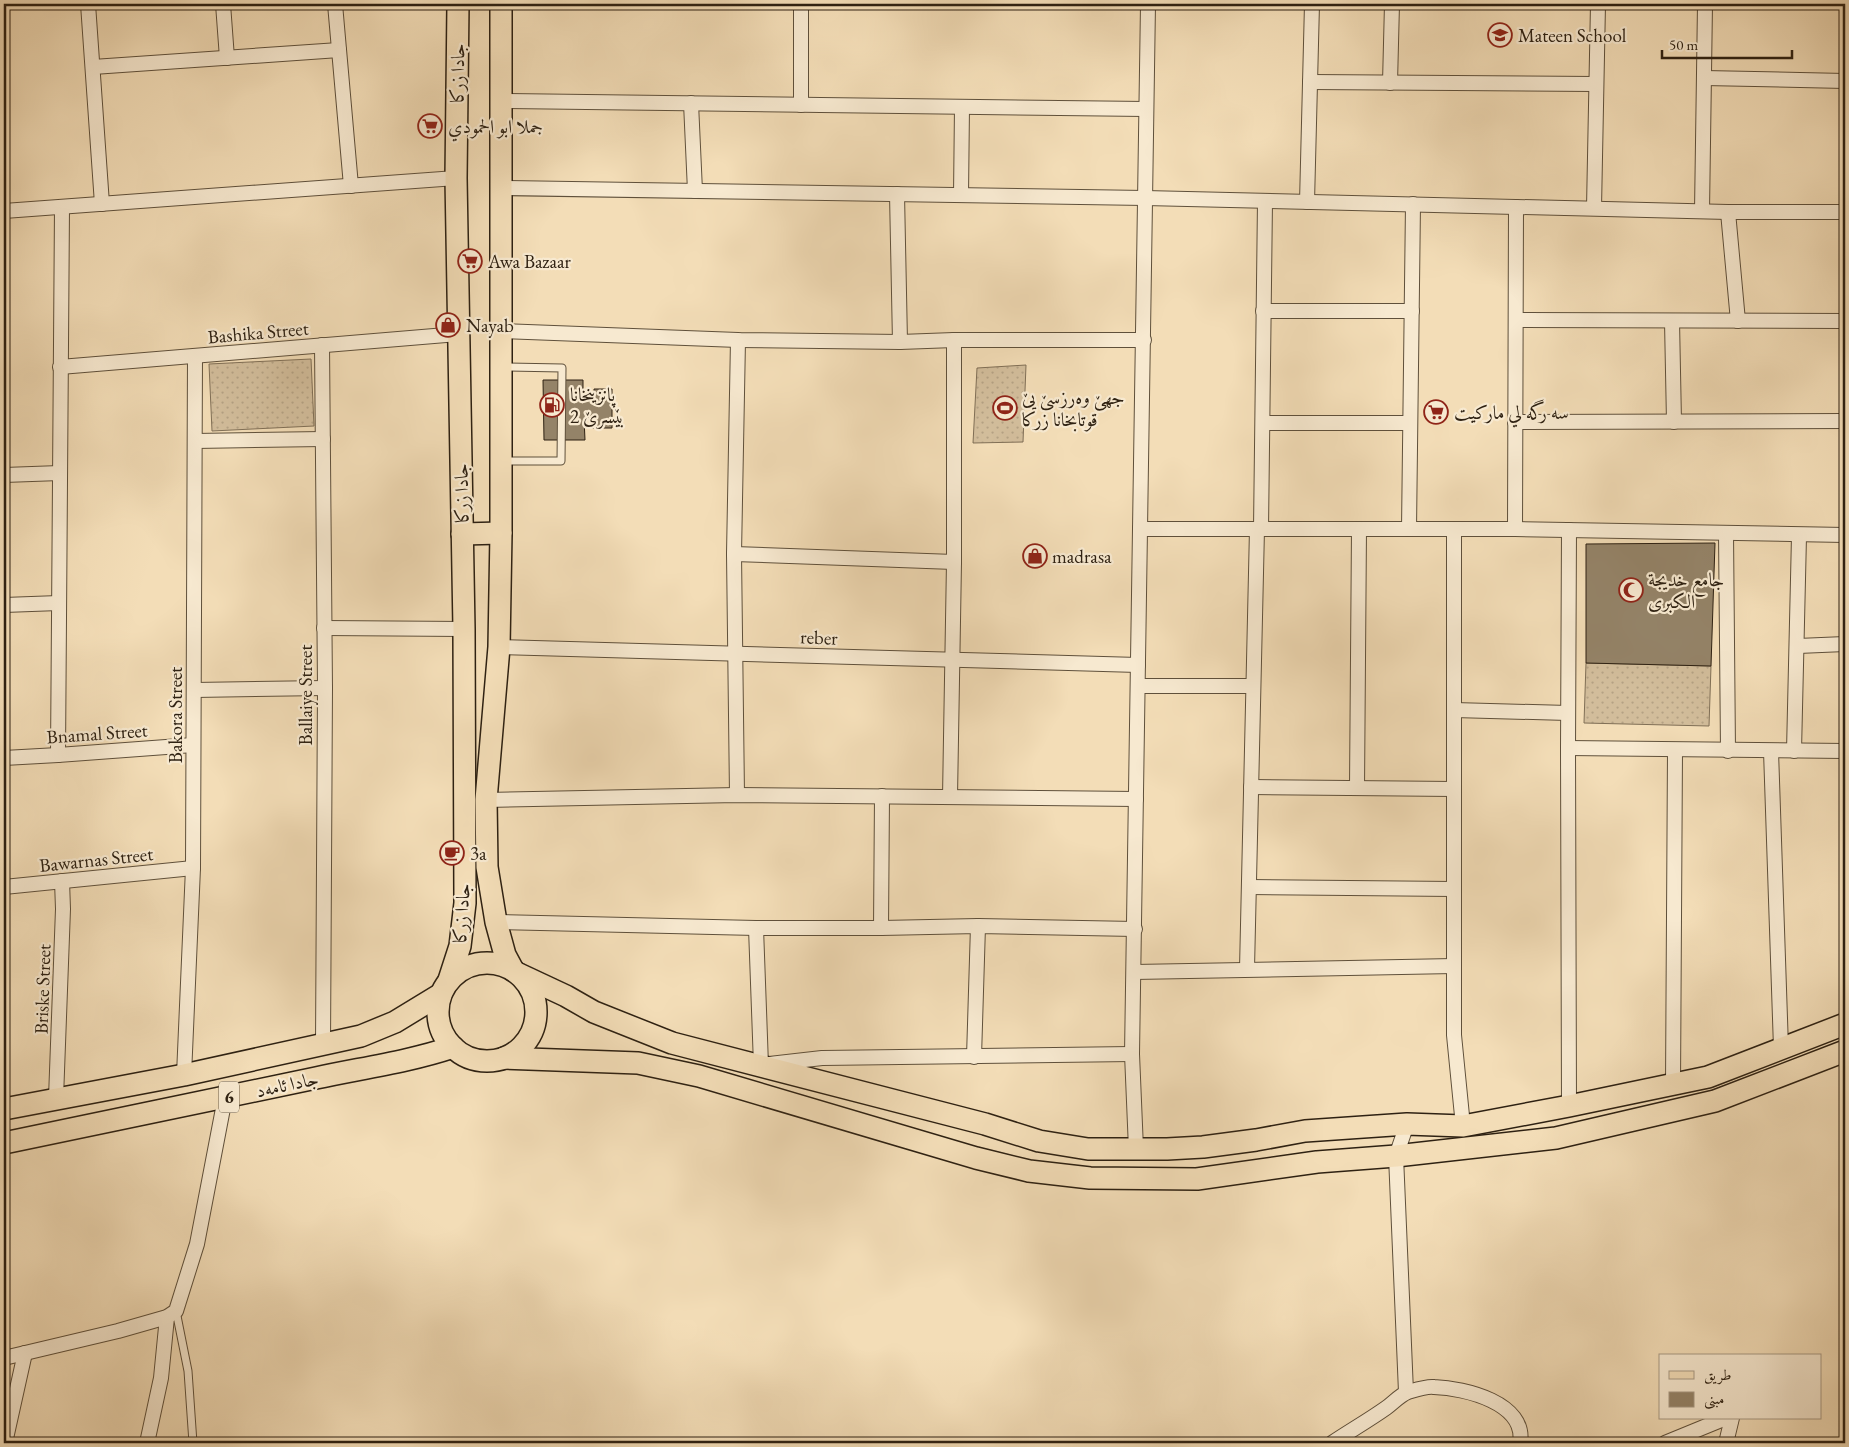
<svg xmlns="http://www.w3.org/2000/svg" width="1849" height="1447" viewBox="0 0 1849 1447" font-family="'EB Garamond',Amiri,serif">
<defs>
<pattern id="grass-dots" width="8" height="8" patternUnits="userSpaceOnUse" patternTransform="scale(1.25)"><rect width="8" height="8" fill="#d2bd9b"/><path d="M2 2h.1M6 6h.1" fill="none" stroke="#b5a284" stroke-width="1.8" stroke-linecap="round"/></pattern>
</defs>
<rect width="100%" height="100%" fill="#f3ddb7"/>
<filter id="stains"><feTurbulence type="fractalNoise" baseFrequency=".004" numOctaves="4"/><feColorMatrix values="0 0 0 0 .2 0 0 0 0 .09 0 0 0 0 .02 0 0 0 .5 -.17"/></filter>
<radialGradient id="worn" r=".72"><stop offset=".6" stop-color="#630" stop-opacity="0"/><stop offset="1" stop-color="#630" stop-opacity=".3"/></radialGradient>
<g fill="url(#grass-dots)" stroke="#806f56">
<polygon points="311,359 314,426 212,431 209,364"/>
<polygon points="1026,365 1023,442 973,443 977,368"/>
<polygon points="1586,663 1711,666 1709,726 1584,723"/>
</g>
<g fill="#948368" stroke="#2e2112">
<polygon points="543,380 583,380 583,398 594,398 594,389 612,389 612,428 592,428 592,418 584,418 585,440 544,440"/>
<polygon points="1715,543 1711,666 1586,663 1586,544"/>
</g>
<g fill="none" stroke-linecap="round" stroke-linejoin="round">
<g stroke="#5f503b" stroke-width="9">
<g id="lane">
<polyline points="503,367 562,368 561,461 504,461"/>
<polyline points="176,1311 188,1371 193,1443"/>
</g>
</g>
<g stroke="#5f503b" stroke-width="16">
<g id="street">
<polyline points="88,4 102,204"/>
<polyline points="223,4 227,58"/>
<polyline points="335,4 351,186"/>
<polyline points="801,4 801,105"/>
<polyline points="93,67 339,50"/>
<polyline points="1704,78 1845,81"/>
<polyline points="1310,82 1596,84"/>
<polyline points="1390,83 1392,4"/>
<polyline points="500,101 1146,109"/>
<polyline points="691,103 695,191"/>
<polyline points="500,188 1145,198 1728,212 1845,212"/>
<polyline points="897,194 900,342"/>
<polyline points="961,195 962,107"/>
<polyline points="1307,202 1312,4"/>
<polyline points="1594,208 1598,4"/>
<polyline points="4,211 456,178"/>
<polyline points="1702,211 1705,4"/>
<polyline points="1728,212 1738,321"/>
<polyline points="1263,311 1412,311"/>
<polyline points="1516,320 1845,321"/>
<polyline points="1672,321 1674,422"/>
<polyline points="500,331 738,340 900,342 954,340 1144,340"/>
<polyline points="322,345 325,688 323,1045"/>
<polyline points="60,367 458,334"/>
<polyline points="1515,422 1845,421"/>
<polyline points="1263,423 1410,423"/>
<polyline points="195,441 323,439"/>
<polyline points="4,475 60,473"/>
<polyline points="1140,529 1515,529 1845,535"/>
<polyline points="1261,529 1265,201"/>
<polyline points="1409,529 1413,204"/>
<polyline points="1454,529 1454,1035 1463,1126"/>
<polyline points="1515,529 1516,207"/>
<polyline points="1726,533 1728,751"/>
<polyline points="734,554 954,562"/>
<polyline points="4,605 59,603"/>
<polyline points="324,628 464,629"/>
<polyline points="1798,646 1845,644"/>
<polyline points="499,647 1138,665"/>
<polyline points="1138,686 1253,686"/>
<polyline points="194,690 325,688"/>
<polyline points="1454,710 1568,713"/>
<polyline points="1568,748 1845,751"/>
<polyline points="1771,751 1781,1048"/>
<polyline points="1794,751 1799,536"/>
<polyline points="58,755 62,207"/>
<polyline points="4,758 58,755 193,745"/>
<polyline points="1251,787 1454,789"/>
<polyline points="1357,788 1359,529"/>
<polyline points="737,795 734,554 738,340"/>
<polyline points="950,797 954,562 954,340"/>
<polyline points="486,800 737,795 1136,799"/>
<polyline points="4,887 193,868"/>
<polyline points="1249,887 1454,889"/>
<polyline points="496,922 756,928 881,928 978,926 1135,929"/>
<polyline points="756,928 761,1065 822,1058 1132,1054"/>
<polyline points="881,928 882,796"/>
<polyline points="1247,969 1257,529"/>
<polyline points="1134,972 1454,966"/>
<polyline points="974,1057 978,926"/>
<polyline points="184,1075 193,868 195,356"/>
<polyline points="1673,1085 1675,751"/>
<polyline points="56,1098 63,909 62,881"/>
<polyline points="1569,1106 1568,748 1569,530"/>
<polyline points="1136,1149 1132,1054 1148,4"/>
<polyline points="4,1358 118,1331 167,1317 176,1311 197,1244 225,1098"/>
<polyline points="1406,1392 1396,1156 1407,1124"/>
<polyline points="5,1443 25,1353"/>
<polyline points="147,1443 161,1378 167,1317"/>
<path d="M1332,1443C1350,1431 1369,1420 1386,1408C1393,1403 1400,1395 1408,1392C1415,1390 1427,1386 1434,1387C1465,1388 1527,1403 1520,1443"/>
<polyline points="1665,1443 1726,1418"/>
<polyline points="1726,1443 1732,1418"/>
</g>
</g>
<g stroke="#2e2112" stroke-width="24">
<g id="primary">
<polyline points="501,4 501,533 499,647 486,800 487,867 496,922 505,955 513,970"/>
<polyline points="462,534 501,533"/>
<circle cx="487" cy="1012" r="49"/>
<polyline points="519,974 566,996 594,1012 672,1043 985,1124 1039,1141 1088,1149 1167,1149 1203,1147 1256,1140 1305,1131 1407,1124 1463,1126 1569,1106 1708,1077 1845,1024"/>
<polyline points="449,980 460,946 465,903 464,629 456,178 458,4"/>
<polyline points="504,1058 638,1063 699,1076 976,1158 1029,1171 1090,1178 1197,1179 1317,1162 1396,1156 1556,1138 1715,1101 1845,1051"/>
<polyline points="4,1109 184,1075 361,1036 395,1022 441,994"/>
<path d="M4,1143C108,1121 212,1100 316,1078C362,1068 408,1062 453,1047"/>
</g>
</g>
<use href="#lane" stroke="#f7e9d0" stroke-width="7"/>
<use href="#street" stroke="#f7e9d0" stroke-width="14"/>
<use href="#primary" stroke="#f3ddb7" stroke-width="21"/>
</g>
<defs>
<g id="school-ring" transform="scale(1.25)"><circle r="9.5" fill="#f7e9d0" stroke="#8f2418" stroke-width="1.5"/><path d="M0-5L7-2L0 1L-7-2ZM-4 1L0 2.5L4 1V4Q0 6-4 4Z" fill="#8f2418"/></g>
<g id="supermarket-ring" transform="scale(1.25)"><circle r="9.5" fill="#f7e9d0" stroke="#8f2418" stroke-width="1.5"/><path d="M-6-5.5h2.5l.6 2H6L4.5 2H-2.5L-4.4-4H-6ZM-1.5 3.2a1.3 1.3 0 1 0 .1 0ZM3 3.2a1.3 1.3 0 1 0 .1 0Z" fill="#8f2418"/></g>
<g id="shop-ring" transform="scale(1.25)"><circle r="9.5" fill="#f7e9d0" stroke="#8f2418" stroke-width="1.5"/><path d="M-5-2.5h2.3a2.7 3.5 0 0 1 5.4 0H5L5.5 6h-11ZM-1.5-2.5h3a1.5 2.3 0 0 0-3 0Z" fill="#8f2418"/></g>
<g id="fuel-ring" transform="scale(1.25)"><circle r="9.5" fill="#f7e9d0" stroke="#8f2418" stroke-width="1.5"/><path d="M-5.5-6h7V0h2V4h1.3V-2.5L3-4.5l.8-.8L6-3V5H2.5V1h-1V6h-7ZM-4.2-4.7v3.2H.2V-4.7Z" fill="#8f2418"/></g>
<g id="stadium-ring" transform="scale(1.25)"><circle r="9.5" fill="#f7e9d0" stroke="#8f2418" stroke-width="1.5"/><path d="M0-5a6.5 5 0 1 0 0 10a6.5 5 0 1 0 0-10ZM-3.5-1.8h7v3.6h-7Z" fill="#8f2418"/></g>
<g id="mosque-ring" transform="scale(1.25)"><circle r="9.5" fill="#f7e9d0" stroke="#8f2418" stroke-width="1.5"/><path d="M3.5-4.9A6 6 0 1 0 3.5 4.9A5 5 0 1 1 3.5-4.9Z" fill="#8f2418"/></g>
<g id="cafe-ring" transform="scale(1.25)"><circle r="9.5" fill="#f7e9d0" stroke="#8f2418" stroke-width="1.5"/><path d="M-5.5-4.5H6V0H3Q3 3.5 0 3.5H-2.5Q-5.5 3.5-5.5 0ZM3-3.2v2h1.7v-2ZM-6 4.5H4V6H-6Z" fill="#8f2418"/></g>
</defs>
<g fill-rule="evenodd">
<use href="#school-ring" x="1500" y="35"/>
<use href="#supermarket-ring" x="430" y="126"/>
<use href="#supermarket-ring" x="470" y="261"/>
<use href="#shop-ring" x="448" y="325"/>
<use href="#fuel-ring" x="552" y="405"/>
<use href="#stadium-ring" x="1005" y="408"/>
<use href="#supermarket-ring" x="1436" y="412"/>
<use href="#shop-ring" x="1035" y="556"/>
<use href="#mosque-ring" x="1631" y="590"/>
<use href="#cafe-ring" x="452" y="853"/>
</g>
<g text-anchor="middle" stroke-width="4.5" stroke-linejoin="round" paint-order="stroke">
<rect fill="#f7e9d0" stroke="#6a5d4b" stroke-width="1" x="219" y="1081.5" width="20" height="31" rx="4"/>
<g font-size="18" font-weight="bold" fill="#2e2112">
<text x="229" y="1103">6</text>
</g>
<g font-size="19" fill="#2e2112" stroke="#f7e9d0" text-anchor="start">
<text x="1518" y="42">Mateen School</text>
<text x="448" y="133">جملا ابو الحمودي</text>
<text x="488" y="268">Awa Bazaar</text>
<text x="466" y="332">Nayab</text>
<text x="570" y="401">پانزینخانا<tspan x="570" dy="22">بێسرێ 2</tspan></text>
<text x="1022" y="404">جھێ وەرزسێ یێ<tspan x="1022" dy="22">قوتابخانا زرکا</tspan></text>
<text x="1454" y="419">سه رگه لي ماركيت</text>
<text x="1052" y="563">madrasa</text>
<text x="1648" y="586">جامع خدیجة<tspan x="1648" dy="22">الکبری</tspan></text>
<text x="470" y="860">3a</text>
</g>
<g font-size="19" fill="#2e2112" stroke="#f7e9d0">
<text transform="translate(457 73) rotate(-89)" y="7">جادا زرکا</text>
<text transform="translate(258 332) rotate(-5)" y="7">Bashika Street</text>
<text transform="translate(461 493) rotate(-91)" y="7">جادا زرکا</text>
<text transform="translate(819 637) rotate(2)" y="7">reber</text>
<text transform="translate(305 695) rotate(-90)" y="7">Ballaiye Street</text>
<text transform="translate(175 715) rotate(-90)" y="7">Bakora Street</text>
<text transform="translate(97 733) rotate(-4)" y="7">Bnamal Street</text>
<text transform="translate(96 859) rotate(-6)" y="7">Bawarnas Street</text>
<text transform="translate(461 913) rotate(-86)" y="7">جادا زرکا</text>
<text transform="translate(42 989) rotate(-88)" y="7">Briske Street</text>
<text transform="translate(287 1084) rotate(-12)" y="7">جادا ئامەد</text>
</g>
</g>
<rect width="1849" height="1447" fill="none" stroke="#f3ddb7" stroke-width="20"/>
<rect x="5" y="5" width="1839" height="1437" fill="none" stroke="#2e2112" stroke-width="2.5"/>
<rect x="10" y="10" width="1829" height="1427" fill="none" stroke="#2e2112"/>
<rect x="1659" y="1354" width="162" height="65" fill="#f7e9d0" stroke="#a79984"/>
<rect x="1669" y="1371" width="25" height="8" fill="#f3ddb7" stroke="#a79984"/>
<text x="1704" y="1380" font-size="15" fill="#2e2112">طريق</text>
<rect x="1669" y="1392" width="25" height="15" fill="#948368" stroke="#a79984"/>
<text x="1704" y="1404" font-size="15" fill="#2e2112">مبنى</text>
<path d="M1662 50v8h130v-8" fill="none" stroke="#2e2112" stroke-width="2.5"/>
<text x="1669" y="50" font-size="15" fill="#2e2112" stroke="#f7e9d0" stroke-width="4" paint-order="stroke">50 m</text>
<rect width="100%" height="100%" filter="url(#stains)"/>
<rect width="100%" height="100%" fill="url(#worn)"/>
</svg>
